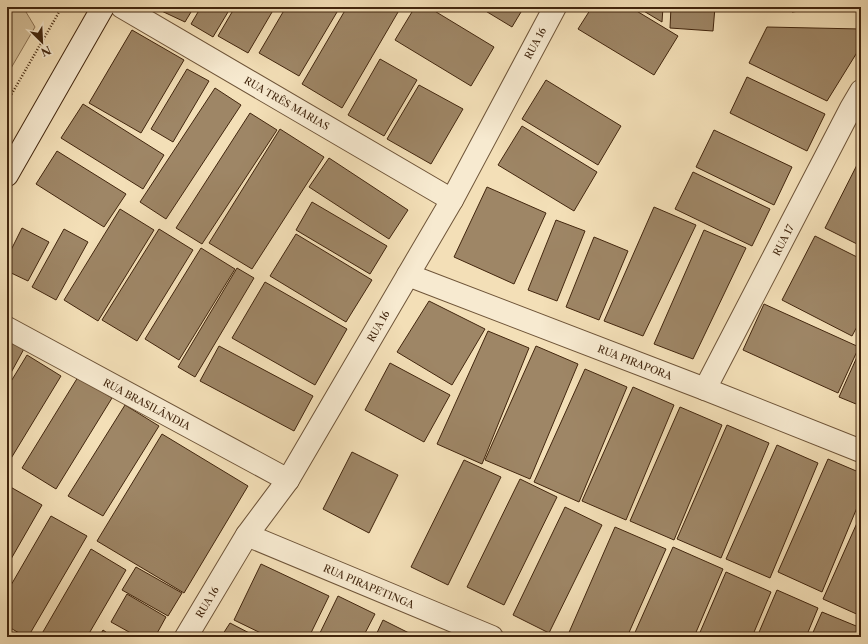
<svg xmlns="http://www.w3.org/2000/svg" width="868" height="644" viewBox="0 0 868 644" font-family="'Libre Caslon Text',serif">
<rect width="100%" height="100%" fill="#f3dfb7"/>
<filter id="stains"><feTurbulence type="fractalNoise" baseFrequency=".005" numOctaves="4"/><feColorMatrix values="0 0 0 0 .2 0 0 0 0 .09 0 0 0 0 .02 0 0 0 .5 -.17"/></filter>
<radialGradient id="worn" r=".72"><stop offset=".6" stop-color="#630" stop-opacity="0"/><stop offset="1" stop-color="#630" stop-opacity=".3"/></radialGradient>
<polygon fill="#d5c09a" stroke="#8c7354" points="14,7 23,7 35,27 7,75 7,23"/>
<g fill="#9e8666" stroke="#42260e">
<polygon points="153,7 194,7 185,22"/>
<polygon points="201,7 231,7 213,37 191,24"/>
<polygon points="235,7 275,7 248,53 218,36"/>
<polygon points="286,7 340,7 299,76 259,53"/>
<polygon points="347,7 401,7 342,108 302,84"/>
<polygon points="415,7 428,7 494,47 471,86 395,40"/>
<polygon points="479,7 524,7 512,27"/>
<polygon points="592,7 630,7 678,36 654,75 578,29"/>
<polygon points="637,7 663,7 662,22"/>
<polygon points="671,7 715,7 713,31 670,28"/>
<polygon points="792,7 830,7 792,12"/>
<polygon points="767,27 861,29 861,46 827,101 749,63"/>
<polygon points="132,30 184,60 141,133 89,103"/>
<polygon points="380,59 417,80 384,136 348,115"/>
<polygon points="187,69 209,81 173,142 151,129"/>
<polygon points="747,77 825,114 807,151 730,113"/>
<polygon points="546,80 621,126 598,165 522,119"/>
<polygon points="419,85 463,109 431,164 387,139"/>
<polygon points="215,88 241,105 166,219 140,202"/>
<polygon points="83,104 164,155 143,189 61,138"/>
<polygon points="250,113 277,130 202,244 176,228"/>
<polygon points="522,126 597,172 574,211 498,165"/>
<polygon points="280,129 324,157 252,269 209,243"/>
<polygon points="714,130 792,167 774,205 696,167"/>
<polygon points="57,151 126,194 104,227 36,184"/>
<polygon points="861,157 861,246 825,228"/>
<polygon points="329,158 408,210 389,239 309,187"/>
<polygon points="693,172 770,209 752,246 675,209"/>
<polygon points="487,187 546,213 514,284 454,257"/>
<polygon points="312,202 387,246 370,274 296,230"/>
<polygon points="654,207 696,225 643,336 604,321"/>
<polygon points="120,209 154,230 98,321 64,300"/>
<polygon points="556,220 585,231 557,301 528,290"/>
<polygon points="22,228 49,242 28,281 7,271 7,258"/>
<polygon points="64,229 88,242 56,300 32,287"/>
<polygon points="159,229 193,250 137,341 102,320"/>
<polygon points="704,230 746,248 693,359 654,344"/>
<polygon points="296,234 372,280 346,322 270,276"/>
<polygon points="815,236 861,259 861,319 852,336 782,300"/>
<polygon points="594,237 628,251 599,320 566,307"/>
<polygon points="201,248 235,269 179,360 145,339"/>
<polygon points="237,268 254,278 195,377 178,367"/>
<polygon points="265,282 347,329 315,385 232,338"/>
<polygon points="429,301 485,329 452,385 397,352"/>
<polygon points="764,304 859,347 838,393 743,350"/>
<polygon points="488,331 529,348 482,464 437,444"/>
<polygon points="7,337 25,347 7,380"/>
<polygon points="219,346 313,396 294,431 200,381"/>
<polygon points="536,346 578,364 530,479 485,460"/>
<polygon points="861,348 861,406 839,397"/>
<polygon points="27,355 61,376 7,465 7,388"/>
<polygon points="390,363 450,395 424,442 365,410"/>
<polygon points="585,369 627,387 579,502 534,482"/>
<polygon points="78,377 112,398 56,489 22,468"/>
<polygon points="633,387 674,405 626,520 582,501"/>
<polygon points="125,405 159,426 103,516 68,496"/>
<polygon points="680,407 722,425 674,540 630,521"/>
<polygon points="727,425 769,443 721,558 677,539"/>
<polygon points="162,434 248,486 184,593 97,541"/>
<polygon points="777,445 818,463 770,578 726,559"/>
<polygon points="352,452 398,475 369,533 323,509"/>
<polygon points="828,459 861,473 861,498 822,592 778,572"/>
<polygon points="464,460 501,477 448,585 411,567"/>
<polygon points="520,479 557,497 504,605 467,587"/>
<polygon points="7,485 42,505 7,566"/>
<polygon points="565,507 602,525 549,633 513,615"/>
<polygon points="861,514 861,616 823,599"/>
<polygon points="51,516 87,536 28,637 26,637 7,626 7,592"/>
<polygon points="615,527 666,549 627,637 567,637"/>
<polygon points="673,547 723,569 694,637 633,637"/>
<polygon points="91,549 126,570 87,637 40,637"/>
<polygon points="261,564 329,596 309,637 269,637 234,620"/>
<polygon points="136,567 182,593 168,616 122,590"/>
<polygon points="726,572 771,592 752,637 698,637"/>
<polygon points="777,590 818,608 806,637 757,637"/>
<polygon points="127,594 166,617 155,637 138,637 111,622"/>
<polygon points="338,596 375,614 363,637 318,637"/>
<polygon points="822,612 861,628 860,637 811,637"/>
<polygon points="383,620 417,637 375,637"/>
<polygon points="230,623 257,637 221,637"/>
<polygon points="103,630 113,637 99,637"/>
</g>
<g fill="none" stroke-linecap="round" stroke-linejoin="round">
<g stroke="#6e5438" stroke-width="24">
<g id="street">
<polyline points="122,7 452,200"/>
<polyline points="408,275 705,389 861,451"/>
<polyline points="7,328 288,480"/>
<polyline points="705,389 851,108 861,91"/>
<polyline points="247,535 492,637"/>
<polyline points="186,637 247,535 288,480 408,275 452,200 555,7"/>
</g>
</g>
<g stroke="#42260e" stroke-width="24">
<polyline id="secondary" points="7,175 103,7"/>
</g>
<polyline stroke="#42260e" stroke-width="2.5" stroke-dasharray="1 2" stroke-linecap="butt" points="7,102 62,7"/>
<use href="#street" stroke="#f7ead0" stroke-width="22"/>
<use href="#secondary" stroke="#f7ead0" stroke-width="22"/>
</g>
<g text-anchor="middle" stroke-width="3" stroke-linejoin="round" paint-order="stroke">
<g font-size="10" fill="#42260e" stroke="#f7ead0">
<text transform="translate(535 43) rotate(-62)" y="4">RUA 16</text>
<text transform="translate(287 103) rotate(30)" y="4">RUA TRÊS MARIAS</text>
<text transform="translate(783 240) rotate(-63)" y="4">RUA 17</text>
<text transform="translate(378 326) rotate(-60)" y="4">RUA 16</text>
<text transform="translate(635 362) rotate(21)" y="4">RUA PIRAPORA</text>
<text transform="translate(147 404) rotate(28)" y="4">RUA BRASILÂNDIA</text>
<text transform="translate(369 586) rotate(23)" y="4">RUA PIRAPETINGA</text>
<text transform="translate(207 602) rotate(-59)" y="4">RUA 16</text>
</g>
</g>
<rect width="868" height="644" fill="none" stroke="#f3dfb7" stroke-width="24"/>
<rect x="8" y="8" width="852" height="628" fill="none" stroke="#42260e" stroke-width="2"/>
<rect x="12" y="12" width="844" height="620" fill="none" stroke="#42260e"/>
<g transform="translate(42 42) rotate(156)" stroke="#f7ead0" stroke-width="3" paint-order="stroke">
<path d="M0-3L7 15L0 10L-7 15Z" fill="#42260e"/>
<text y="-6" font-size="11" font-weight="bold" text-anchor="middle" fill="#42260e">N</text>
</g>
<rect width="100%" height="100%" filter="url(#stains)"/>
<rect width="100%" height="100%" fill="url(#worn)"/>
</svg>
